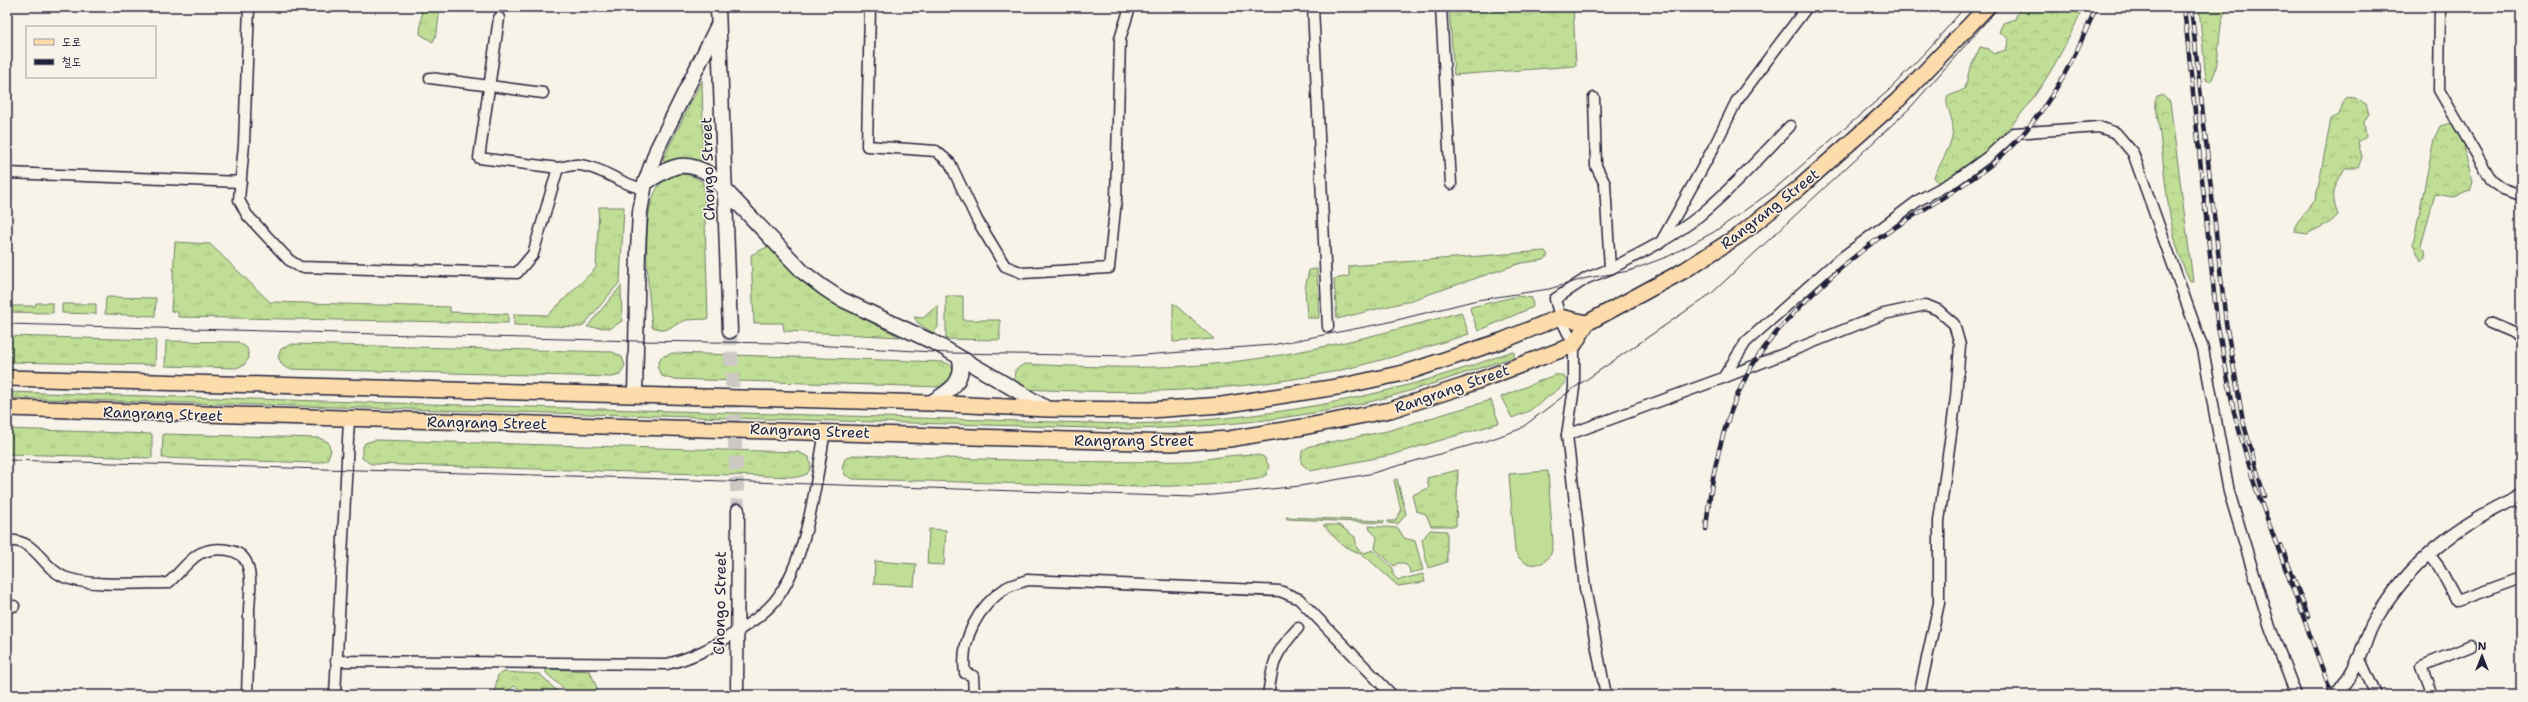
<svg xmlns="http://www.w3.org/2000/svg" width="2528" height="702" viewBox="0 0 2528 702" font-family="'Shantell Sans','Poor Story',sans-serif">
<defs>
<pattern id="grass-tufts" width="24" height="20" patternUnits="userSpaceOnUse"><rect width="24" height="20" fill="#c0de95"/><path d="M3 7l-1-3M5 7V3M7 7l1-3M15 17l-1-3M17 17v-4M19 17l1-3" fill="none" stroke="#a5be81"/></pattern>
<pattern id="forest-crowns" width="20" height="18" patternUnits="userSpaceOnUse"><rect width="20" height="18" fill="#c0de95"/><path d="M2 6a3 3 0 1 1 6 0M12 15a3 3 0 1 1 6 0" fill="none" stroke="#a5be81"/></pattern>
</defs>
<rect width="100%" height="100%" fill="#f7f3e8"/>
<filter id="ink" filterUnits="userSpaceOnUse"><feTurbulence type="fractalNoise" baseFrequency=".025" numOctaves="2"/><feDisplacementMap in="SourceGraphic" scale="8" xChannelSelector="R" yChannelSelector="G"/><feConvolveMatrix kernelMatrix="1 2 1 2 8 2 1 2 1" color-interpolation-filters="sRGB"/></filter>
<g filter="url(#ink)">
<g fill="url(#grass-tufts)" stroke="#718068">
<polygon points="1449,7 1573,7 1576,66 1454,75"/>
<polygon points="702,80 704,167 665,164 663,159"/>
<path d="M688,174L702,181L704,187L708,319L686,320L665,330L652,327C649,294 639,214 658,187C666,176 676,174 688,174Z"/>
<polygon points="599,207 624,207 620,282 582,327 514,325 514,314 548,315 596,268"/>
<polygon points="175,242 210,244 270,302 450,307 450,312 508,314 508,323 178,317 178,312 171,311"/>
<path d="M769,246C806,291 849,311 900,337L784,331L783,323H754L751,255Z"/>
<polygon points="1545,251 1548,255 1544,260 1521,263 1409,301 1337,319 1334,279 1349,276 1349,266"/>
<polygon points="1317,269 1319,318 1307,318 1305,289 1309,270"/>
<polygon points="621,286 622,321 611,328 587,327"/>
<polygon points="946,296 963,296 963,320 1000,320 1000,340 946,339"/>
<polygon points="1518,296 1532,298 1533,307 1478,331 1470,309 1471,307"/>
<polygon points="106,297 156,298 155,316 105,314"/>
<polygon points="36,303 53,303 53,313 7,312 7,306 35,306"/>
<polygon points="1173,303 1214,339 1173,342"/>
<polygon points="62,304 96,304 96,314 62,313"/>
<polygon points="938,305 938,327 933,333 918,323 914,317 923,318"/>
<path d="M1461,312L1469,334C1425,348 1381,361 1337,371C1234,393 1128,394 1023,389L1014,381L1015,370L1024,364C1091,367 1158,370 1224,363C1305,354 1383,334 1461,312Z"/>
<polygon points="7,336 156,340 155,365 7,362"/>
<polygon points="166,341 238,342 247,348 249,358 244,365 236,368 165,366"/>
<polygon points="292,344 613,352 622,357 625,365 620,375 612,377 289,369 283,366 278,357 281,349"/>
<path d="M1510,352H1514V357C1466,372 1419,390 1369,402C1290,420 1208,428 1128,429L7,398V392L1127,424C1258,421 1387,399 1510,352Z"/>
<path d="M673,353L943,362C953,364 954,370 954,379L942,387L671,379L662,376L657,367L661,357Z"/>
<polygon points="1554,375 1563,375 1566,380 1564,385 1529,411 1512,418 1501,397"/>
<polygon points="1491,400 1499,423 1391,455 1310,471 1301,463 1302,451 1310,446 1387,431"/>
<polygon points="7,429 152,434 152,458 7,454"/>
<polygon points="163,434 319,438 328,442 331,451 327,460 316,463 162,458"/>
<polygon points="375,440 798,452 809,457 811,467 807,474 798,477 371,464 362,458 362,449 365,443"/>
<path d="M853,455C965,458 1077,464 1189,461C1207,460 1250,450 1264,457L1269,466L1266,475L1258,479L1207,485L1139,487L853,479L845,475L842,467L845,459Z"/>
<polygon points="1458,470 1456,526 1431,526 1426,514 1416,511 1412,495 1429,488 1427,478"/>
<polygon points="1397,479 1406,514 1398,524 1388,523 1388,521 1395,521 1401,511 1394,480"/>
<polygon points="1286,517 1384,521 1384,523 1287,519"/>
<polygon points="1323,525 1339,525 1355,537 1357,549 1364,553 1373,550 1393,568 1393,575 1398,580 1423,574 1425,582 1398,586 1366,557 1341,544"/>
<polygon points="1369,526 1398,528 1404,538 1415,541 1423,570 1410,573 1409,568 1404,563 1398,563 1394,566 1375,549 1377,537 1370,530"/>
<polygon points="1430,530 1447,531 1447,562 1428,568 1422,540"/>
<polygon points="546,669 590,671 597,688 596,695 571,695 546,673"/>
</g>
<g fill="url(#forest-crowns)" stroke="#718068">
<polygon points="422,7 440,7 437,32 433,42 420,34"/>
<path d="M2020,7H2082V10C2054,72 2023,123 1969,165C1959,172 1950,182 1938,183L1934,177C1941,161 1957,139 1952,121C1950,112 1946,107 1947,97L1965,89L1969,71L1980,47L1989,49L1993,54L2006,50L2009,39L1999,32L2003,23L2015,19Z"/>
<path d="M2199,7H2227C2215,30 2223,58 2211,82L2206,80Z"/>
<path d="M2162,95L2170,102L2193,281H2190C2163,226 2166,160 2155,101L2157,96Z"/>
<path d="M2345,97L2355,98L2366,104L2369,114L2364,121L2366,137L2358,142L2362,157L2358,168H2345C2334,188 2330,193 2338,215C2330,225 2319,227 2307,234L2295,232L2296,224L2316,198L2331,119L2339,115Z"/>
<polygon points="2452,123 2458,128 2464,139 2465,153 2473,182 2470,191 2453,197 2435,194 2421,246 2425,250 2426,258 2421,261 2413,244 2434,139 2440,126"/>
<polygon points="503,672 540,674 561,695 529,695 514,686 503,695 494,693 498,675"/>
</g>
<g fill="#c0de95" stroke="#718068">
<path d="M1548,471L1553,544L1551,554L1544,562C1532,567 1521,564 1515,552L1509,474Z"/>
<polygon points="929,529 946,530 944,565 927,564"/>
<polygon points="875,561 916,564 914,586 874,584"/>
</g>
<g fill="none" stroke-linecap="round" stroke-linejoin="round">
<polyline stroke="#ccc9c5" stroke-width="14" stroke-dasharray="14 7" stroke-linecap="butt" points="730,331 738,510"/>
<g stroke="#22223b" stroke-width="13">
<g id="minor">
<path d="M249,7L244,144L239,200L247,215L289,260L300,267L517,273L533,254L558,168C565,167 574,164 580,165C604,168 621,185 644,189"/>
<polyline points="870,7 867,146 936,151 950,163 977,220 1005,266 1023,273 1109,268 1116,200 1120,39 1130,7"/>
<polyline points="1313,7 1328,327"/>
<polyline points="1441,7 1451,184"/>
<polyline points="2440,7 2439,90 2492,181 2503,189 2521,195"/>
<polyline points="499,18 479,158 558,168"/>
<polyline points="430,78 543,93"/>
<polyline points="1594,98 1596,166 1605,184 1610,269 1587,278 1555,299 1560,317 1574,345 1574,388 1567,435 1585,588 1606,695"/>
<polyline points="7,173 241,182"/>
<polyline points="1661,242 1715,145 1736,102 1807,7"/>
<path d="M1610,269C1641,253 1672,238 1699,216C1732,189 1761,156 1790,126"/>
<polyline points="2490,323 2521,336"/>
<polyline points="1723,378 1746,342 1836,262 1919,200 1956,180 1989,156 2014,133 2099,127 2116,133 2133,153 2203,349 2229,492 2270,627 2296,695"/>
<polyline points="1567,435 1723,378 1884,314 1926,305 1938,310 1954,324 1960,345 1956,397 1939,521 1939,603 1919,695"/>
<path d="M7,541C36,538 41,567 64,577C89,587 140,583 168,583C178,575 191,557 201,553C215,547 241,547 247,564C252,577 250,595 249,609C249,638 248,666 247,695"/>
<polyline points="2429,554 2439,567 2457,601 2521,578"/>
<polyline points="7,606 14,606"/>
<polyline points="2359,657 2376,695"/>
<path d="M336,661L667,664C692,658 711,648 733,634C748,624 762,616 774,602C807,562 816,482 825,431"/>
<polyline points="335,695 349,420"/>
<path d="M974,695L973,676L965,673C960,640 978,606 1006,588C1012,584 1021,583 1027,580L1280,591L1299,599L1392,695"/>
<path d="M1268,695C1273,661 1274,654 1298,628"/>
<polyline points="2433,695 2422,666 2471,646"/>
</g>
</g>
<g stroke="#22223b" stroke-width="15">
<g id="tertiary">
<polyline points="737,695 738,510"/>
<path d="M2336,695C2346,683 2354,670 2360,656C2365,645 2368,632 2374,622C2410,561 2457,525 2521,496"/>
</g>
</g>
<g stroke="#22223b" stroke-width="17">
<g id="secondary">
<polyline points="718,7 730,331"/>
<path d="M645,183C671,167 681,158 710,174L803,272L824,288L841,299L937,344L1048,409"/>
<polyline points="635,395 638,251 640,212 645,183 657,149 718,25"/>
<path d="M930,403C948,392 965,383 960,359"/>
</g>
</g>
<g stroke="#22223b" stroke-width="18">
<g id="primary">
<polyline points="7,378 930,403 1048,409 1150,410 1222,405 1343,386 1408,372 1504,340 1560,317 1587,323"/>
<polyline points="7,408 1171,443 1229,439 1303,427 1390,410 1464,386 1574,345 1587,323 1685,270 1741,234 1799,188 1898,100 1987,7"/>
</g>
</g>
<use href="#minor" stroke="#f7f3e8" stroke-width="10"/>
<use href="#tertiary" stroke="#f7f3e8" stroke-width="12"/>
<use href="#secondary" stroke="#f7f3e8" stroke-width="14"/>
<use href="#primary" stroke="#fddcac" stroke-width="15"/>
<g stroke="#22223b" stroke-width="1">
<polyline points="7,324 637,341 779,343 950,353 1131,356 1272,345 1385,323 1477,300 1549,289 1587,278 1629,271 1669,256 1714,232 1772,191 1888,91 1931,46 1965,7"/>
<polyline points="7,460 605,477 1193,497 1300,486 1369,474 1489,440 1520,429 1574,388 1712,293 1910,108 1999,7"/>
</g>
<g stroke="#22223b" stroke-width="4.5">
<g id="rail">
<polyline points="2184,7 2217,321 2234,412 2254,483 2332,695"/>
<polyline points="2191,7 2226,323 2243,421 2264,496"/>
<path d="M1706,529C1711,475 1724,414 1752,366C1777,324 1835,270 1875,241C1913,214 1955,193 1992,164C2042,123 2072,66 2096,7"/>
<polyline points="2281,545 2308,616"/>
</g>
</g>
<use href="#rail" stroke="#f7f3e8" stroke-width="3" stroke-dasharray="9" stroke-linecap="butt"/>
</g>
</g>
<g text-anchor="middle" stroke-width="3" stroke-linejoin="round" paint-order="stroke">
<g font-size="15" fill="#22223b" stroke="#f7f3e8">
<text transform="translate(708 169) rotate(-92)" y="5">Chongo Street</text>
<text transform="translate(1770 209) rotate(-38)" y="5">Rangrang Street</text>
<text transform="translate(1452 389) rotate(-19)" y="5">Rangrang Street</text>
<text transform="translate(163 414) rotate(2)" y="5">Rangrang Street</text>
<text transform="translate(487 423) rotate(1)" y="5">Rangrang Street</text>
<text transform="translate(810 431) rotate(2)" y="5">Rangrang Street</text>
<text x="1134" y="446">Rangrang Street</text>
<text transform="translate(720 603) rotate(-89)" y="5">Chongo Street</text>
</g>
</g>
<rect width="2528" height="702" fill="none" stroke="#f7f3e8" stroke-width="24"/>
<rect x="12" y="12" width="2504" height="678" fill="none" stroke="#22223b" stroke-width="1.5" filter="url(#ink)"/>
<rect x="26" y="26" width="130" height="52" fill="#f7f3e8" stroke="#a29fa3"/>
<rect x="34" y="39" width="20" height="6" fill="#fddcac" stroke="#a29fa3"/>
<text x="62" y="46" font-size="12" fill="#22223b">도로</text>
<rect x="34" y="59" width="20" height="6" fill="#22223b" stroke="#a29fa3"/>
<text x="62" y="66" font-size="12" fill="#22223b">철도</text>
<g transform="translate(2482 656)" stroke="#f7f3e8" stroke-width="3" paint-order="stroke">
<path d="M0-3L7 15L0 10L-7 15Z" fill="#22223b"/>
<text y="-6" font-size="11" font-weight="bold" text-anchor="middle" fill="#22223b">N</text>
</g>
</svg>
